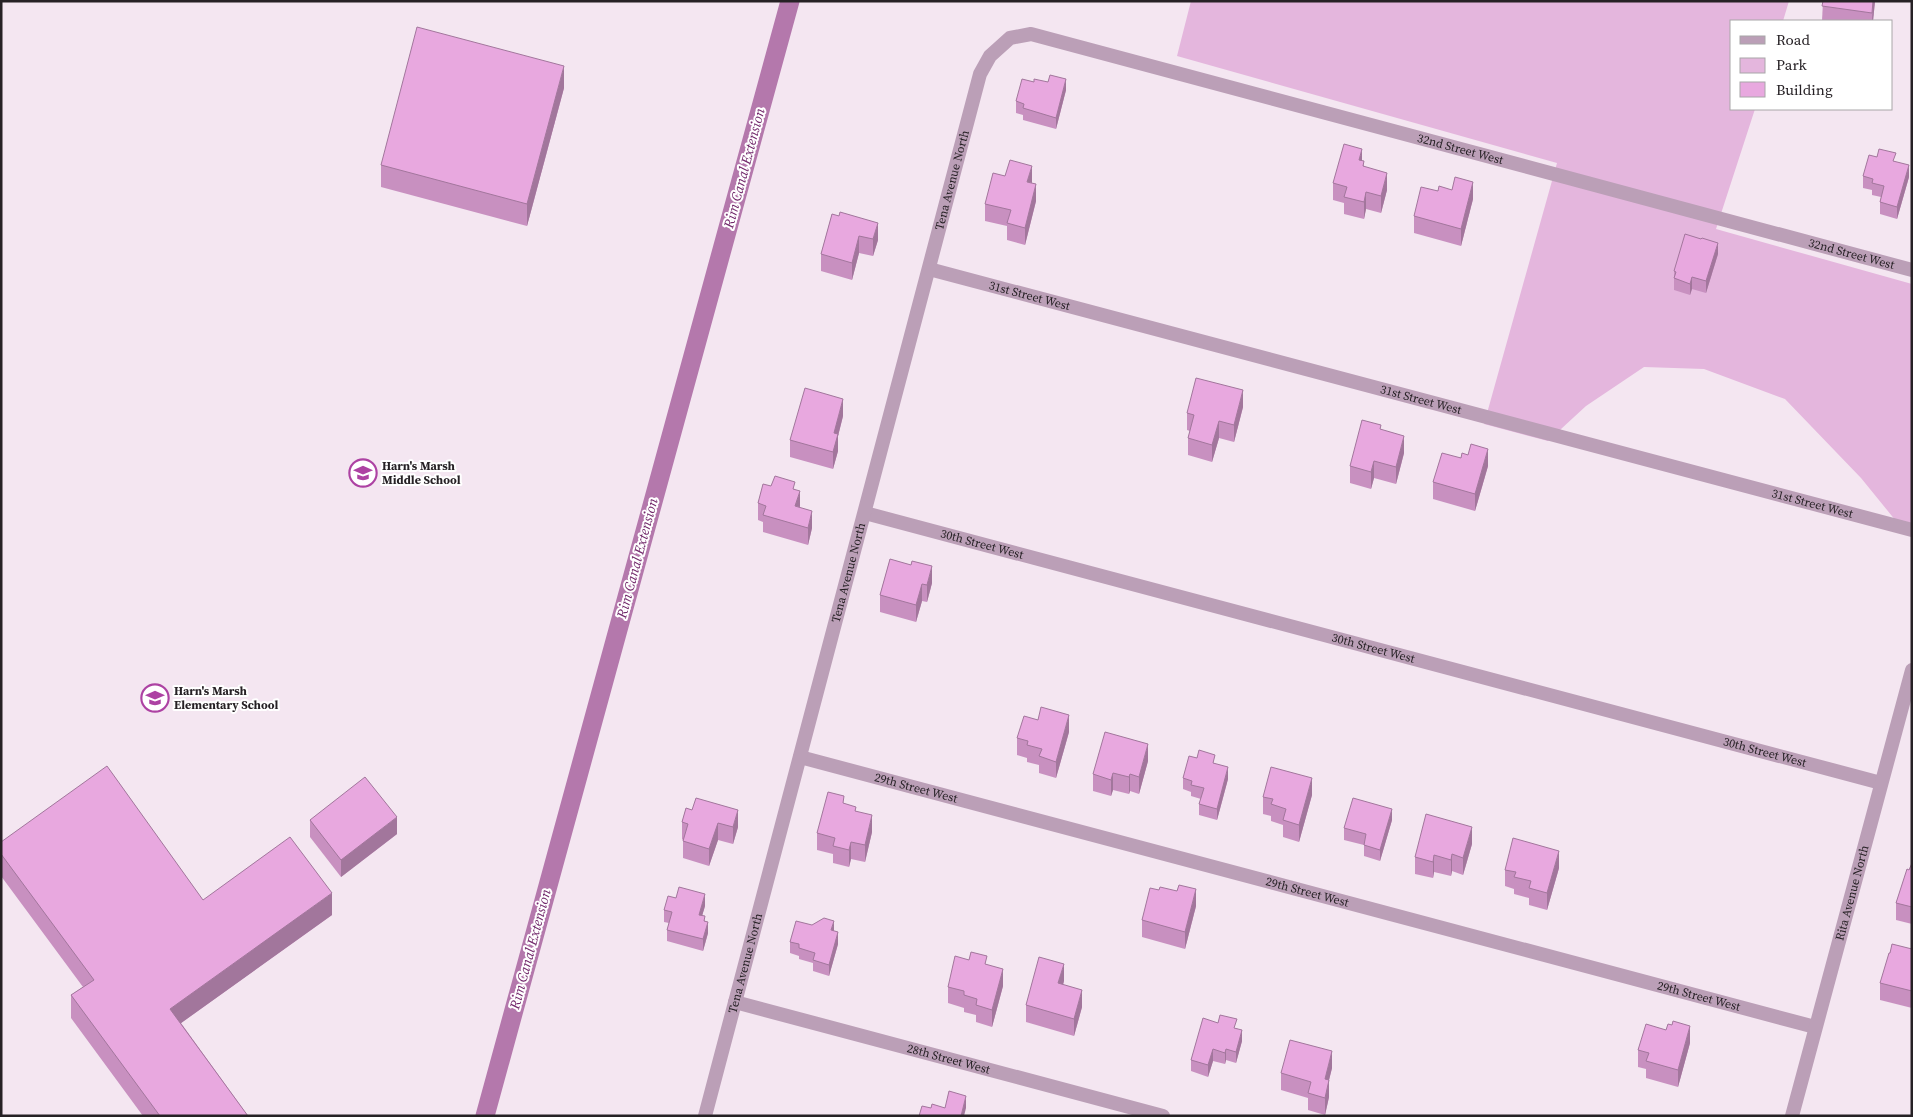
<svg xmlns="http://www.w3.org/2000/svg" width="1913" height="1117" viewBox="0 0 1913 1117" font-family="'Source Serif 4',serif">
<rect width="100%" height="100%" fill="#f4e6f1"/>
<polygon fill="#e4b6dd" points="1191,1 1789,1 1783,21 1732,21 1732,109 1755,109 1716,229 1912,284 1912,528 1896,521 1861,478 1785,399 1704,369 1644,367 1586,406 1548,441 1484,424 1557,163 1177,56"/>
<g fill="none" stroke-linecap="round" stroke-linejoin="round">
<polyline stroke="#b478ac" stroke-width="19" points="485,1116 790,1"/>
<g stroke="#bb9fb7" stroke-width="14">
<path id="s1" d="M929,269L1912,530"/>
<path id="s2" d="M865,513L1881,783"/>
<path id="s3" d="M800,757L1815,1027"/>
<path id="s4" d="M735,1002L1163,1116"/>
<path id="s5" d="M705,1116L980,74L990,56L1010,38L1031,34L1912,270"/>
<path id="s6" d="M1792,1116L1912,670"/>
</g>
</g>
<g fill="#c890c0">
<polygon points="1823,1 1875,1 1873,21 1822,21"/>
<polygon points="1034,82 1048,82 1066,90 1056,129 1023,120 1023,115 1016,113 1016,101"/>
<polygon points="564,88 527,226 381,187 381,165"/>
<polygon points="1362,161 1364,166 1387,190 1381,213 1366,209 1364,219 1344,214 1344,203 1333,200 1333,183"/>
<polygon points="1896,162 1909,177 1897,219 1880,214 1880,202 1881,197 1872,195 1872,190 1863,188 1863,176"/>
<polygon points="1031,183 1036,201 1025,245 1007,240 1007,226 985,221 985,204"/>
<polygon points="1452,190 1473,199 1461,246 1414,233 1414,216 1438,191"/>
<polygon points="832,214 878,240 873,256 859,253 852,280 821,271 821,254"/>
<polygon points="1718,254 1706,293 1692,289 1690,295 1674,290 1674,271"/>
<polygon points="1243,407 1234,442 1219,438 1212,462 1188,455 1188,438 1190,431 1187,430 1187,413"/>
<polygon points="843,416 838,436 838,451 833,469 790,457 790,440"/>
<polygon points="1381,429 1404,453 1396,484 1374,478 1371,489 1350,483 1350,466"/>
<polygon points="1468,455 1488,466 1475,511 1433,499 1433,482 1461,458"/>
<polygon points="771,486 795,489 800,508 812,528 808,545 763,532 763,522 758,520 758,503"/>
<polygon points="890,559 932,583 927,602 922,601 916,622 880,612 880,595"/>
<polygon points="1069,732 1056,778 1039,773 1039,765 1027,762 1027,758 1017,755 1017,738"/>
<polygon points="1148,761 1139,794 1130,791 1129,794 1113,790 1111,796 1093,791 1093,774"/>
<polygon points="1215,763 1228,779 1217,820 1199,815 1199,804 1201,799 1191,796 1191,792 1183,789 1183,778"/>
<polygon points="1312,795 1299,842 1283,837 1283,825 1271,821 1271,816 1263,814 1263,797"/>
<polygon points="844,804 856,811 872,832 865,862 851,859 849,867 833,863 833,854 817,850 817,833"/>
<polygon points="686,808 738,827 733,844 718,840 709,866 683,858 683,840 682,839 682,822"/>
<polygon points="310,820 397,834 341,877 310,837"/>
<polygon points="1392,820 1380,861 1364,856 1364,845 1344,840 1344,828"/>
<polygon points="1,842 203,900 332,915 181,1023 248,1116 143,1116 71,1018 71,995 83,987 1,876"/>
<polygon points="1472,844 1463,875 1452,871 1451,876 1434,872 1433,878 1415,874 1415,857"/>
<polygon points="1912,863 1912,924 1896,920 1896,903"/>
<polygon points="1559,868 1547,910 1529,905 1529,898 1514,894 1514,889 1505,886 1505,870"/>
<polygon points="1159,890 1196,906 1185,949 1142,937 1142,920"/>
<polygon points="705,906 702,916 705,921 708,933 703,951 667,941 667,930 669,923 664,922 664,910"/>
<polygon points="834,931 838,944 829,976 813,971 813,963 799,959 799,956 790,953 790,942"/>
<polygon points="1912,949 1912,1008 1880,1000 1880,983"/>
<polygon points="987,965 1003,986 992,1027 976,1022 976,1015 964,1012 964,1008 948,1003 948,987"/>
<polygon points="1064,981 1063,985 1082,1007 1074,1036 1026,1022 1026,1005"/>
<polygon points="1237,1028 1242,1041 1236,1063 1226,1060 1225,1064 1213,1061 1208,1077 1191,1071 1191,1060"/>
<polygon points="1690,1043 1678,1087 1646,1078 1646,1069 1638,1067 1638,1050"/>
<polygon points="1332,1068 1329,1080 1329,1097 1325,1115 1308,1110 1308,1098 1281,1090 1281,1073"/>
</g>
<g fill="#a2769c">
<polygon points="1873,1 1875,1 1873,21 1872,21"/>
<polygon points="564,66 564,88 527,226 527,204"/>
<polygon points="1066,79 1066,90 1056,129 1056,118"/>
<polygon points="1362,149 1362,166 1359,160"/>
<polygon points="1909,165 1909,177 1897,219 1897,207"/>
<polygon points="1032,166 1032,183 1027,182"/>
<polygon points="1387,173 1387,190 1381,213 1381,196"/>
<polygon points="1473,182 1473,199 1461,246 1461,229"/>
<polygon points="1036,184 1036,201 1025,245 1025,228"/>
<polygon points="1366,192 1366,209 1364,219 1364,202"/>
<polygon points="878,223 878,240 873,256 873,239"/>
<polygon points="859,236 859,253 852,280 852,263"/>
<polygon points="1718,243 1718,254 1706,293 1706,281"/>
<polygon points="1692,277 1692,289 1690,295 1690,284"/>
<polygon points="1243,390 1243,407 1234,442 1234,425"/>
<polygon points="843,399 843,416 838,436 838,451 833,469 833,452 834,433"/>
<polygon points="1219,421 1219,438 1212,462 1212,445"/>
<polygon points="1404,436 1404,453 1396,484 1396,467"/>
<polygon points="1488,449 1488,466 1475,511 1475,494"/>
<polygon points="1374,461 1374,478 1371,489 1371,472"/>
<polygon points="800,491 800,507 795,506"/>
<polygon points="812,511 812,528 808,545 808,528"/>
<polygon points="932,566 932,583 927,602 927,585"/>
<polygon points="922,584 922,601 916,622 916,605"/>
<polygon points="1069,715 1069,732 1056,778 1056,762"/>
<polygon points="1148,744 1148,761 1139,794 1139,777"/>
<polygon points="1228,767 1228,779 1217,820 1217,809"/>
<polygon points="1113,773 1113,790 1111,796 1111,780"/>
<polygon points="1130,774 1130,791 1129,794 1129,777"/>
<polygon points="1312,778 1312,795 1299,842 1299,825"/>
<polygon points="1392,809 1392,820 1380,861 1380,850"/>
<polygon points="738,810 738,827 733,844 733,827"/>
<polygon points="872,815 872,832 865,862 865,845"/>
<polygon points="397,817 397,834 341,877 341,860"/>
<polygon points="718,823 718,840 709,866 709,849"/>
<polygon points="1472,827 1472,844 1463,875 1463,858"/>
<polygon points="851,842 851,859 849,867 849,850"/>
<polygon points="1559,851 1559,868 1547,910 1547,893"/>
<polygon points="1452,854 1452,871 1451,876 1451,860"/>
<polygon points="1434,855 1434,872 1433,878 1433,862"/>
<polygon points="1196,889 1196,906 1185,949 1185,932"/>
<polygon points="332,893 332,915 170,1031 170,1009"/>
<polygon points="705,894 705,906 699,926 699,915"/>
<polygon points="834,921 834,932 831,930"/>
<polygon points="708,922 708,933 703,951 703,939"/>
<polygon points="838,932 838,944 829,976 829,965"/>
<polygon points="1064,964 1064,981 1058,1000 1058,983"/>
<polygon points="1003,969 1003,986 992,1027 992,1010"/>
<polygon points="1082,990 1082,1007 1074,1036 1074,1019"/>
<polygon points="1690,1026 1690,1043 1678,1087 1678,1070"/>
<polygon points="1242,1030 1242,1041 1236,1063 1236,1052"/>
<polygon points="1213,1049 1213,1061 1208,1077 1208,1065"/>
<polygon points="1226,1049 1226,1060 1225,1064 1225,1053"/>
<polygon points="1332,1051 1332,1068 1325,1096 1325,1079"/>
<polygon points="1329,1080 1329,1097 1325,1115 1325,1098"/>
<polygon points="966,1096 966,1108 964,1116 961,1116"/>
</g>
<g fill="#e8a8df" stroke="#a2769c">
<polygon points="1823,1 1873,1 1872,13 1822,6"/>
<polygon points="417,27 564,66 527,204 381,165"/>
<polygon points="1050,75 1066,79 1056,118 1023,108 1024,104 1016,101 1022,79 1034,82 1034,79 1048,82"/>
<polygon points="1344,144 1362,149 1359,160 1364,161 1363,166 1387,173 1381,196 1366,192 1364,202 1344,197 1347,187 1333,183"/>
<polygon points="1879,149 1896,153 1893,161 1909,165 1897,207 1880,202 1884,186 1872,183 1873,179 1863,176 1869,155 1877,157"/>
<polygon points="1010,160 1032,166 1027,182 1036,184 1025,228 1007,223 1011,210 985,204 993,173 1005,176"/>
<polygon points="1455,177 1473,182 1461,229 1414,216 1421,187 1438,191 1439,186 1452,190"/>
<polygon points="840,212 878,223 873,239 859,236 852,263 821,254 832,214 839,216"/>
<polygon points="1685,234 1701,239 1702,238 1718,243 1706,281 1692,277 1690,284 1674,278 1676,272 1674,271"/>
<polygon points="1196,378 1243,390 1234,425 1219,421 1212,445 1188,438 1194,415 1187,413"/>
<polygon points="805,388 843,399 834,433 838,434 833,452 790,440"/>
<polygon points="1362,420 1381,425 1380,429 1404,436 1396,467 1374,461 1371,472 1350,466"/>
<polygon points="1471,444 1488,449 1475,494 1433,482 1442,453 1461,458 1462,453 1468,455"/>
<polygon points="775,476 795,482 793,489 800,491 795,506 812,511 808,528 763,515 766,506 758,503 763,484 771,486"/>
<polygon points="890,559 911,565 912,561 932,566 927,585 922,584 916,605 880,595"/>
<polygon points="1041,707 1069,715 1056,762 1039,756 1042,749 1027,745 1028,741 1017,738 1024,716 1038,720"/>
<polygon points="1105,732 1148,744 1139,777 1130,774 1129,777 1113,773 1111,780 1093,774"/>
<polygon points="1199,750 1215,755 1213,763 1228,767 1217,809 1199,804 1204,788 1191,785 1192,781 1183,778 1189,756 1197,758"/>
<polygon points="107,766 203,900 290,837 332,893 170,1009 248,1116 160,1116 71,995 94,980 1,854 1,842"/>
<polygon points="1271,767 1312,778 1299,825 1283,820 1286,809 1271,804 1273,799 1263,797"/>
<polygon points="365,777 397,817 341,860 310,820"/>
<polygon points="828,792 844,796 843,803 856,807 855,811 872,815 865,845 851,842 849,850 833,846 835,838 817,833"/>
<polygon points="696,798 738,810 733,827 718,823 709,849 683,841 688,824 682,822 686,808 692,810"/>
<polygon points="1353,798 1392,809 1380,850 1364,845 1366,834 1344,828"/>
<polygon points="1426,814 1472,827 1463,858 1452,854 1451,860 1434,855 1433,862 1415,857"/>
<polygon points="1513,838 1559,851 1547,893 1529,888 1531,881 1514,877 1516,872 1505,870"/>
<polygon points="1912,863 1912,907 1896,903 1907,869 1909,870"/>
<polygon points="1179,885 1196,889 1185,932 1142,920 1150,888 1159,890 1160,887 1177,891"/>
<polygon points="679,887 705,894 699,915 705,916 704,921 708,922 703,939 667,930 672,912 664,910 668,896 676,898"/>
<polygon points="824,918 834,921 831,930 838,932 829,965 813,960 815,953 799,948 799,944 790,942 796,921 812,925"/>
<polygon points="1892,944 1912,949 1912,991 1880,983 1889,953 1890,953"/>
<polygon points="971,952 987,956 985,964 1003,969 992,1010 976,1005 977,999 964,995 964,991 948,987 955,956 969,960"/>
<polygon points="1039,957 1064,964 1058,983 1082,990 1074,1019 1026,1005"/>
<polygon points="1220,1015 1237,1019 1234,1028 1242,1030 1236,1052 1226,1049 1225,1053 1213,1049 1208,1065 1191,1060 1203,1018 1218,1023"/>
<polygon points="1673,1021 1690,1026 1678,1070 1646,1061 1649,1053 1638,1050 1646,1024 1666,1030 1668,1024 1672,1025"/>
<polygon points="1290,1040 1332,1051 1325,1079 1329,1080 1325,1098 1308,1093 1311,1082 1281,1073"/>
<polygon points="949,1091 966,1096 961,1116 919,1116 922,1106 931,1108 932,1104 945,1108"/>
</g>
<defs>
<g id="school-ring" transform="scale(1.4375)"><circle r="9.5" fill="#fff" stroke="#ad42a3" stroke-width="1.5"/><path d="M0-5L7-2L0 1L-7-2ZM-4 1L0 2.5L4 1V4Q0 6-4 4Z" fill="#ad42a3"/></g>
</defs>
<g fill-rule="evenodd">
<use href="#school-ring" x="363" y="473"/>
<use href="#school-ring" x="155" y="698"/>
</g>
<g text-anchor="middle" stroke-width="4" stroke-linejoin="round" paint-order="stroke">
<g font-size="12" fill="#262125" stroke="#fff">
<text dy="4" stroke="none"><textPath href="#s5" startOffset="1591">32nd Street West</textPath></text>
<text dy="4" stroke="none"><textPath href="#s5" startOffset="968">Tena Avenue North</textPath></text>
<text dy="4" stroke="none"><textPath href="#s5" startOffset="1996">32nd Street West</textPath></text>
<text dy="4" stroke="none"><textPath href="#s1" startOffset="104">31st Street West</textPath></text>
<text dy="4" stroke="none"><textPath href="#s1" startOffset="509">31st Street West</textPath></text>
<text dy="4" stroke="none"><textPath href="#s1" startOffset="914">31st Street West</textPath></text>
<text dy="4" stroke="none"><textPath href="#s2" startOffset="121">30th Street West</textPath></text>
<text dy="4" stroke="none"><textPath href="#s5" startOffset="562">Tena Avenue North</textPath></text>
<text dy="4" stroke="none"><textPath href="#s2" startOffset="526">30th Street West</textPath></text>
<text dy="4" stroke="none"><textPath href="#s2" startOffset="931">30th Street West</textPath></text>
<text dy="4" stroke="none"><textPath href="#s3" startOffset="120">29th Street West</textPath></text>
<text dy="4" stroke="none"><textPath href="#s3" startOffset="525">29th Street West</textPath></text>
<text dy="4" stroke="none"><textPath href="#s6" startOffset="231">Rita Avenue North</textPath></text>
<text dy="4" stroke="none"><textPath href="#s5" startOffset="158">Tena Avenue North</textPath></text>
<text dy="4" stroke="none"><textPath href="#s3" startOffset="930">29th Street West</textPath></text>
<text dy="4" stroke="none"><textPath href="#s4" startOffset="221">28th Street West</textPath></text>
</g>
<g font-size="12" font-weight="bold" fill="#262125" stroke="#fff" text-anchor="start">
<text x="382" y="470">Harn's Marsh<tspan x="382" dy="14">Middle School</tspan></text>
<text x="174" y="695">Harn's Marsh<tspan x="174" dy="14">Elementary School</tspan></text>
</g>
<g font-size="14" font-style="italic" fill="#72296b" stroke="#fff">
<text transform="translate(744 168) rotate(-75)" y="5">Rim Canal Extension</text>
<text transform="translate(637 558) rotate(-75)" y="5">Rim Canal Extension</text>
<text transform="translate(530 949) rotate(-75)" y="5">Rim Canal Extension</text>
</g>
</g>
<rect width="1913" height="1117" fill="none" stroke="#262125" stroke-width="5"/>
<rect x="1730" y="20" width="162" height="90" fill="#ffffff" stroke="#a8a6a8"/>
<rect x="1740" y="36" width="25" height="8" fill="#bb9fb7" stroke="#a8a6a8"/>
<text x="1776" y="45" font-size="15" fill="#262125">Road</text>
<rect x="1740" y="58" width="25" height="15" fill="#e4b6dd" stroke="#a8a6a8"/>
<text x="1776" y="70" font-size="15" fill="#262125">Park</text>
<rect x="1740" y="82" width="25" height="15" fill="#e8a8df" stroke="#a8a6a8"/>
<text x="1776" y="95" font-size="15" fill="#262125">Building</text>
</svg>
